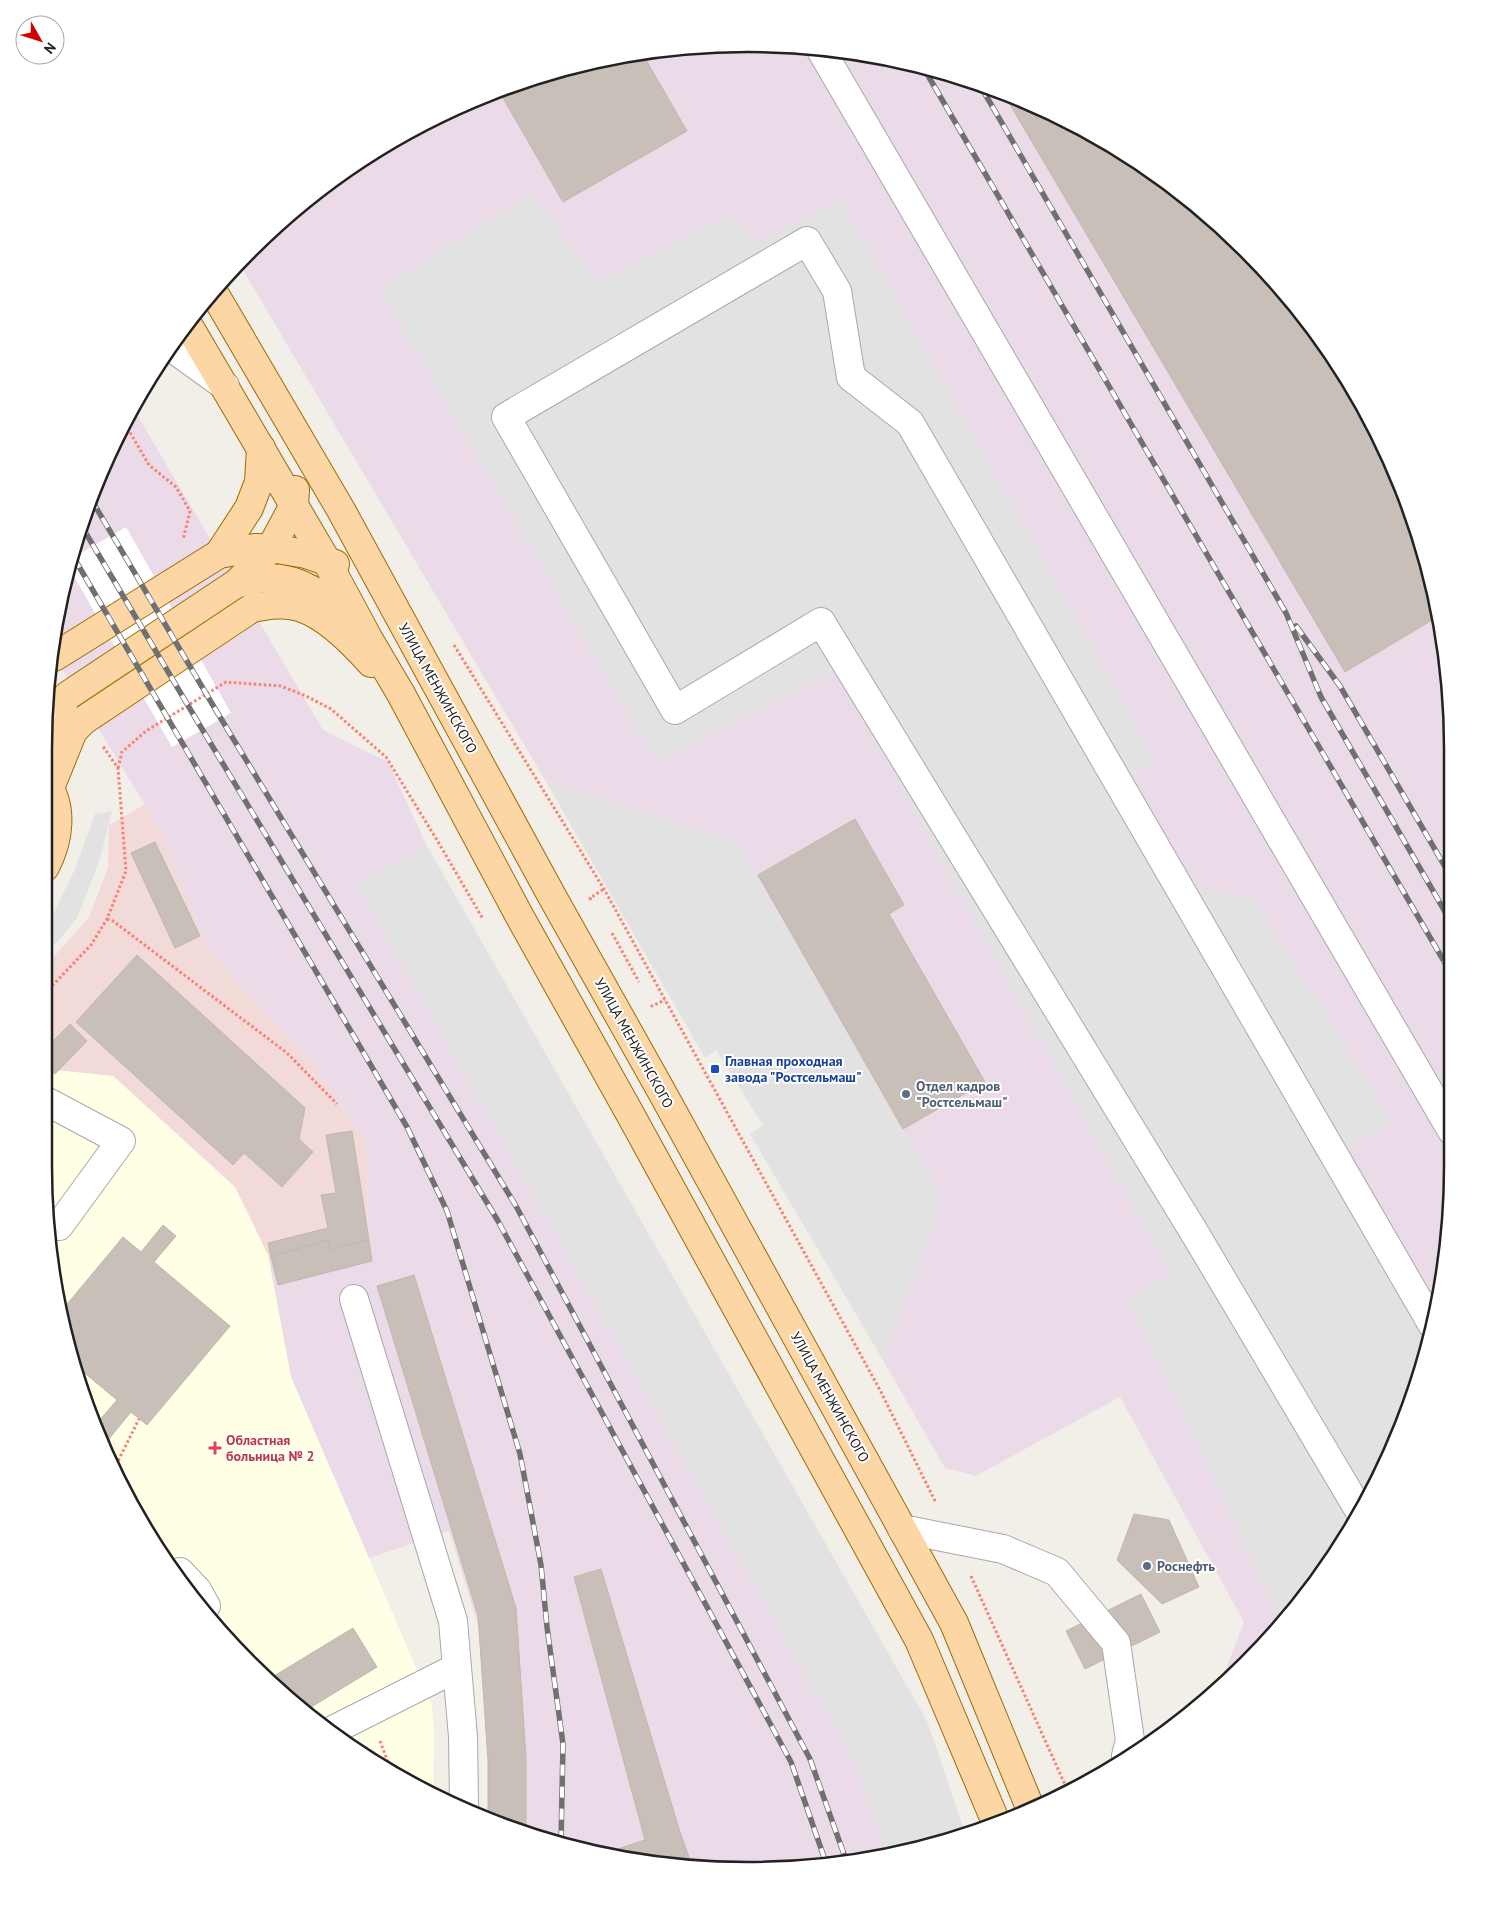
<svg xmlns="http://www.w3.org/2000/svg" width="1496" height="1914" viewBox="0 0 1496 1914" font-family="'PT Sans',sans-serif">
<rect width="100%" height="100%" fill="#f2efe9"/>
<polygon fill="#f2dad9" points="145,804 159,828 209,951 315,1065 367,1146 368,1240 328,1241 268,1255 235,1187 113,1076 44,1069 44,968 89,917 108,868 109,825"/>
<g fill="#ebdbe8">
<polygon points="794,45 930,68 1059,116 1176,189 1277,283 1358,396 1415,522 1451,702 1452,1166 1439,1303 1399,1436 1333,1557 1246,1664 1220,1684 1244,1622 1120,1397 976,1476 945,1468 884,1362 941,1196 736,842 545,780 240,265 283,219 396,138 521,81 656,50"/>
<polygon points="133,408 323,730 388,762 427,846 356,883 851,1755 888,1852 748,1870 566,1846 491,1815 488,1711 482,1638 449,1531 369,1558 291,1377 268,1255 328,1241 368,1240 367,1146 315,1065 209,951 159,828 54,656 81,521"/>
</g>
<polygon fill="#ffffe5" points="44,1069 113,1076 235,1187 268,1255 291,1377 432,1705 434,1737 433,1791 396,1776 250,1664 138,1518 68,1349 44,1166"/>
<g fill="#e2e2e2">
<polygon points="531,194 600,283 729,213 762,242 840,199 1155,759 1132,778 1199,890 1252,896 1391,1120 1345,1153 1439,1303 1399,1436 1333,1557 1281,1622 1128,1299 1170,1274 836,670 656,762 380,290"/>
<polygon points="545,780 736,842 942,1196 884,1362 750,1134 763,1125 716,1050 705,1058"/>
<polygon points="112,811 100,859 77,918 59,940 44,953 45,925 51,919 75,869 95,814"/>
<polygon points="427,846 927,1721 965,1832 931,1846 888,1852 851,1755 356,883"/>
</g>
<polygon fill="#fff" points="126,527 231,713 172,747 71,571 74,557"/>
<g fill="#c7bfb8" stroke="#c4b6ab">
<polygon points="642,53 687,131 563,202 499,91 521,81"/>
<polygon points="1005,96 1059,116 1176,189 1277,283 1358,396 1415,522 1434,619 1345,672"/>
<polygon points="855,819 904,905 889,914 985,1082 903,1129 758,875"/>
<polygon points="155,842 200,936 175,948 131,853"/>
<polygon points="137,955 305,1108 299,1139 313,1152 282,1187 244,1153 233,1165 76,1022"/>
<polygon points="70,1024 87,1041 55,1074 44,1063 44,1050"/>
<polygon points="352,1131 369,1240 331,1249 327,1240 271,1257 268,1243 328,1228 321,1195 336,1193 326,1135"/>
<polygon points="163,1225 176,1236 154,1262 230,1326 147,1425 131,1412 108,1440 105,1438 98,1422 117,1400 75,1365 68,1349 63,1309 123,1237 141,1252"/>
<polygon points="327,1240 331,1249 369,1240 372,1261 278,1285 271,1257"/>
<polygon points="414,1275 516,1608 526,1758 526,1830 488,1814 488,1760 478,1616 377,1286"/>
<polygon points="1134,1514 1169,1520 1199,1587 1162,1604 1117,1560"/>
<polygon points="601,1569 679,1829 691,1863 620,1853 618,1849 645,1840 574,1577"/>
<polygon points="1141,1594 1160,1632 1085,1669 1066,1631"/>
<polygon points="353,1628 377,1667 308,1709 269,1679"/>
</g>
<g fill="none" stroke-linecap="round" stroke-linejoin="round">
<g stroke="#a9a9a9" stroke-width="30">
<g id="minor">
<polyline points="821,50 1452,1131"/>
<polyline points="171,347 225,386"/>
<polyline points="44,1100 121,1141 59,1226 52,1225"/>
<polyline points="354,1299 453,1621 463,1737 464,1804"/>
<polyline points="1359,1510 1197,1237 821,622 675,710 506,417 807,241 837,291 851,377 910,423 1432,1324"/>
<polyline points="902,1529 1003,1549 1057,1572 1116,1643 1130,1740 1126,1756"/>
<polyline points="180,1572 197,1590 206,1606"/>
<polyline points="335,1729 456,1668"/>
</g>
</g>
<g stroke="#a06b00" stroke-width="30">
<g id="major">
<polyline points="214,293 341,510 553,898 663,1094 954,1623 1029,1805"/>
<polyline points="187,323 326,560 368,638 401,694 520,917 629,1112 919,1640 995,1820"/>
<polyline points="219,554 249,508 259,482 261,448"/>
<path d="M237,583C246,582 255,579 264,578C301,576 329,599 353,624"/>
<polyline points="54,657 219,554 254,548 271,548 306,554 335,564"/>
<polyline points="45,737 67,696 237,583 271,548 294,505 295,490"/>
<path d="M50,788L73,731L84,720L252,608C268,605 286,602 302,608C326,616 354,644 371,663"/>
<path d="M45,867C59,841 64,806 45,782"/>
</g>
</g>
<g stroke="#fa8072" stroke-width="3" stroke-dasharray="2.5 2.5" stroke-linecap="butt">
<polyline points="125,424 149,465 176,487 190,511 183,540"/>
<polyline points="454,645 604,889 880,1390 936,1503"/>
<polyline points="118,768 122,752 146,731 226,682 281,686 306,696 331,709 386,757 437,840 483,919"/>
<polyline points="591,900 590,898 604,889"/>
<polyline points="107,919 113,921 287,1053 337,1104"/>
<polyline points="612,933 639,982"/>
<polyline points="44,991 50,988 91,945 107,919 126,871 118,768 102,745"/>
<polyline points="651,1005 652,1006 665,1000"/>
<polyline points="116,1465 139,1419"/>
<polyline points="971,1576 1067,1789"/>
<polyline points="380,1741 392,1773"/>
</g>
<use href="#minor" stroke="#fff" stroke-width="28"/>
<use href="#major" stroke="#fcd6a4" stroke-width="28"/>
<g stroke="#707070" stroke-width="5.5">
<g id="rail">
<polyline points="923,67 1452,975"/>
<polyline points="981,87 1286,613 1321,697 1451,922"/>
<polyline points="91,499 217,712 516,1206 810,1759 845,1857"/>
<polyline points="81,525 199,724 498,1221 791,1762 825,1860"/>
<polyline points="74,558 407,1127 447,1211 520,1454 541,1565 547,1627 563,1744 561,1844"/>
<polyline points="1296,626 1340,686 1451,877"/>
</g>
</g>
<use href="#rail" stroke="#fff" stroke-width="4" stroke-dasharray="11" stroke-linecap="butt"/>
</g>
<rect fill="#1a4fb4" stroke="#fff" stroke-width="2" x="710" y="1064" width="10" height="10" rx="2.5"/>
<g fill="#5c6f8a" stroke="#fff" stroke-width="2">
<circle cx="906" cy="1094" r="5"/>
<circle cx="1147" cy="1566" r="5"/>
</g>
<path fill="#e0444e" stroke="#fff" stroke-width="2" d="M212.5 1440.5h5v5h5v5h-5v5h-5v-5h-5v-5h5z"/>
<g text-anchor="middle" stroke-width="4" stroke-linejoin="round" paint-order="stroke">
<g font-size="14" fill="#222" stroke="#fff">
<text transform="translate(438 688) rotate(61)" y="5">УЛИЦА МЕНЖИНСКОГО</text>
<text transform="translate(634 1043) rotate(61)" y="5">УЛИЦА МЕНЖИНСКОГО</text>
<text transform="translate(830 1397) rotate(61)" y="5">УЛИЦА МЕНЖИНСКОГО</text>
</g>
<g font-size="14" font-weight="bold" fill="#164399" stroke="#fff" text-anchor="start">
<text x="725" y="1066">Главная проходная<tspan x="725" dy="16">завода "Ростсельмаш"</tspan></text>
</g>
<g font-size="14" font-weight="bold" fill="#4e5e75" stroke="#fff" text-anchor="start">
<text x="916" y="1091">Отдел кадров<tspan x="916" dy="16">"Ростсельмаш"</tspan></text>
<text x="1157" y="1571">Роснефть</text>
</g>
<g font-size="14" font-weight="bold" fill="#be3a42" stroke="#fff" text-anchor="start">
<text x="226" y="1445">Областная<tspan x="226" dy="16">больница № 2</tspan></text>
</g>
</g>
<path d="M0 0H1496V1914H0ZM748 52H748A696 696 0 0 1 1444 748V1166A696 696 0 0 1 748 1862H748A696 696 0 0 1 52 1166V748A696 696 0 0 1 748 52Z" fill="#fff" fill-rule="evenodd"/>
<path fill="none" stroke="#222" stroke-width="2.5" d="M748 52H748A696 696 0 0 1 1444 748V1166A696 696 0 0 1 748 1862H748A696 696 0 0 1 52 1166V748A696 696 0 0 1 748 52Z"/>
<g transform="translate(40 40) rotate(129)"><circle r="24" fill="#ffffff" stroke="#a7a7a7"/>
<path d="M0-4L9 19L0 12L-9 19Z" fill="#d40000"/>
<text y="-8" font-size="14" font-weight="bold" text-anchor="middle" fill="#222222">N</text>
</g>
</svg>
